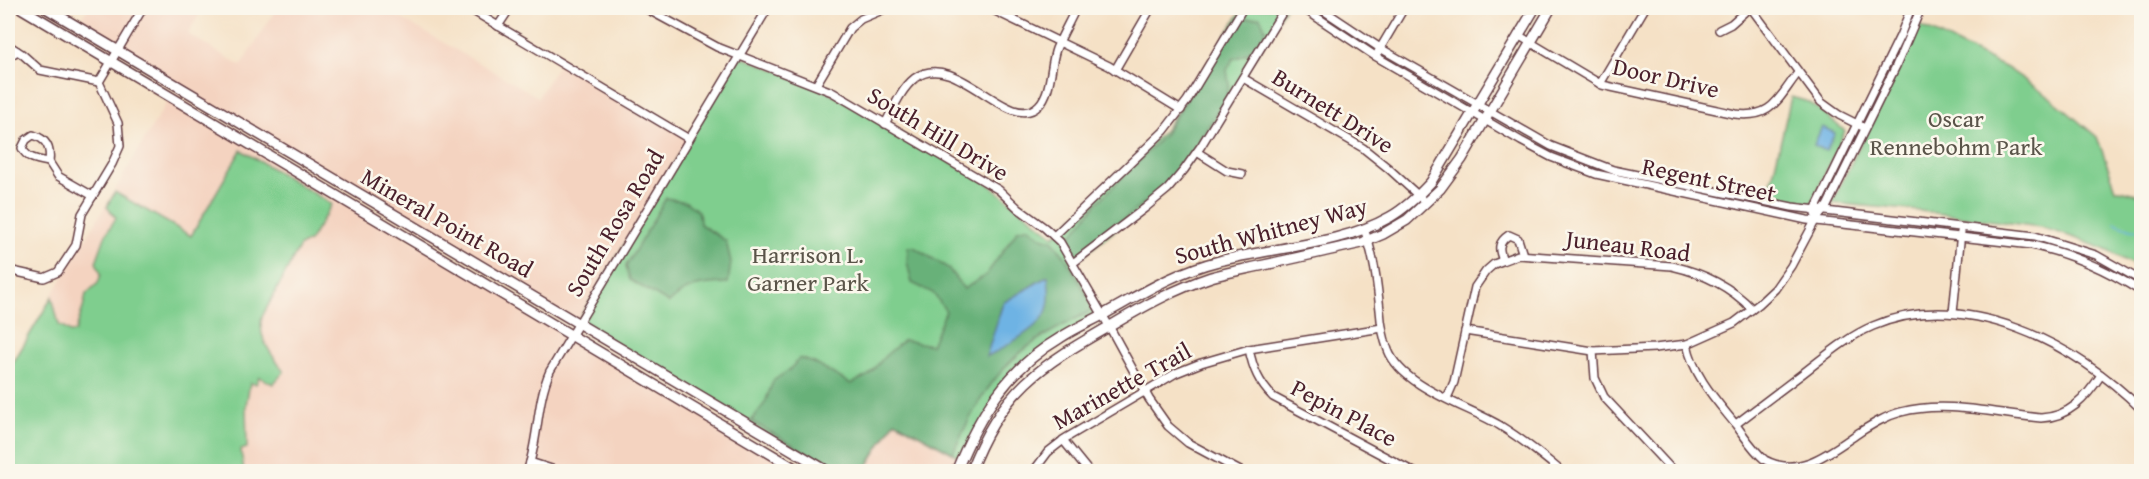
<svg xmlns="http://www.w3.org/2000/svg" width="2149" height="479" viewBox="0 0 2149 479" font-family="'Gentium Book Plus',serif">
<rect width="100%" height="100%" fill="#fbf7ec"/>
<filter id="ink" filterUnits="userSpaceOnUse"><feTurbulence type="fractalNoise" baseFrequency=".0167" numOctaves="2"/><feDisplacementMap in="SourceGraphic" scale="12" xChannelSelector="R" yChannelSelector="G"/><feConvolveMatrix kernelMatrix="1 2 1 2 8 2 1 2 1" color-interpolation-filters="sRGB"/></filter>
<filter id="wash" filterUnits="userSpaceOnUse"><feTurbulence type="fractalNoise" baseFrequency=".008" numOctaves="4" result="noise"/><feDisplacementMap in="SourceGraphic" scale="24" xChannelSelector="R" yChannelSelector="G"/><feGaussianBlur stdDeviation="1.35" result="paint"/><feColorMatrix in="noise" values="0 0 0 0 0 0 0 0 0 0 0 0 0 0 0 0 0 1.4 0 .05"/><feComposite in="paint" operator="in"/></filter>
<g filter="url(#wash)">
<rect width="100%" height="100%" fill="#f5e1c6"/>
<g fill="#f4d3c0">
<polygon points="88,8 203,8 188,34 241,66 277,8 383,8 538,97 560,62 689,139 577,322 77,26"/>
<polygon points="170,97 801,471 8,471 8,358 13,361"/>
<polygon points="895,421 961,458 956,471 864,472"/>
</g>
<g fill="#7fce8e" stroke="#64765c" stroke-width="1.5">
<polygon points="1243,8 1285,8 1201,146 1168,189 1074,263 1103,315 1059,338 1012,376 961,458 895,421 864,471 829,471 577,322 739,56 816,85 986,182 1054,236 1164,131"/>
<polygon points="1918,25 2007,68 2051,98 2097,137 2116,189 2141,195 2141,251 2132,264 2106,250 2075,238 2040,227 1920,211 1832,203"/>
<polygon points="1791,97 1809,102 1845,131 1811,204 1768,196"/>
<path d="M241,150L332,204L309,242L305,243L300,246L262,317C257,339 272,354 284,372L273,384L259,377L256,384L250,383L246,405L247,448L241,450L244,471H8V360L13,363L52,297L59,325L70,332H75L83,308L86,294L98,283L101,274L96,262L106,234L116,218L107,207L115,192L191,236Z"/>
</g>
<g fill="#67b179" stroke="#586852" stroke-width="1.5" fill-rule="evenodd">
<path d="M1260,17L1266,30C1257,47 1252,54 1233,59L1227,70L1229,85L1226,98L1182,168L1148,200L1077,256L1067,244L1071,236L1096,204L1163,136L1239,19Z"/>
<path d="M666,198L686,202L699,212L700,224L726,241L731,262L728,283C703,284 688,284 669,303L630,280L626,266Z"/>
<path d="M1028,227L1041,237L1052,240L1064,255L1093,306L1089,312C1071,321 1053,330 1036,341C995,368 972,410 953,453L895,421L864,471H839L751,421L765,403L773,381L789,370L800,358L814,363L851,384L869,375L885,356L904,340L931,345L946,311L933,293L912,283L907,262L908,247H914L948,268L964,289L986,275L1018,230ZM1048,276L987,356L1003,303Z"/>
</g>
<g fill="#6eb3e4" stroke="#5c6988" stroke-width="1.5">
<polygon points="1822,127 1835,133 1826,151 1814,145"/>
<path d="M1048,276C1049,288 1051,303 1045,314C1039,328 1000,350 986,357L1003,303Z"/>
</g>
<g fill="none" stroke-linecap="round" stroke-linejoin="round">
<polyline stroke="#6eb3e4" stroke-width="1.5" points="2115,223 2131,229 2142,231"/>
</g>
</g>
<g filter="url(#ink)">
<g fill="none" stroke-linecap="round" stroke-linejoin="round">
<g stroke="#643c42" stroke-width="10">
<g id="minor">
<polyline points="468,8 689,139"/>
<polyline points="645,8 717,47 832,92 999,190 1019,209 1045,228 1060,242 1109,326 1149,399 1168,426 1188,443 1242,472"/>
<polyline points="989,8 1109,66 1181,110"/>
<path d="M1303,8L1375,56L1521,141L1551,157L1596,174L1807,220L2032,245C2072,254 2108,270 2142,292"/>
<polyline points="1320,8 1380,48 1551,146 1613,170 1792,207 2035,236 2096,255 2142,281"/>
<polyline points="1751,8 1821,102 1839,115 1861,126"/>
<polyline points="498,26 510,8"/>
<polyline points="1719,30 1731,24 1749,8"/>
<path d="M1518,35L1602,85L1735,114C1773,119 1778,98 1798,73"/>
<polyline points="8,45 22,54 40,70 99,82"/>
<polyline points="1378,52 1404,8"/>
<polyline points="8,58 17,51"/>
<polyline points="1115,70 1151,8"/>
<polyline points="1243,78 1363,148 1388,168 1421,198"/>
<polyline points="1600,84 1645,8"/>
<polyline points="816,85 850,28 861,19 887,8"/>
<path d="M885,124C893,109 901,89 915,78C956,48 1010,136 1039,105C1052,91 1050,66 1056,49C1062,35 1070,21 1076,8"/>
<path d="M33,135C47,139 51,148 49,162C38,160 27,159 22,148L26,140Z"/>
<polyline points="1197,152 1227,171 1242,174"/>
<polyline points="49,162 58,176 93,196"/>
<polyline points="1815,214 1815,210 1900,36 1911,8"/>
<path d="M1364,229C1374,255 1377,282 1380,310C1381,324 1383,337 1388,350C1402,387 1467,406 1499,425C1522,439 1542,455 1562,472"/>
<polyline points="1054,236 1164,131 1187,101 1243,8"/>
<path d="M1503,260C1498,249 1498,242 1509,235L1518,239L1523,255"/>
<polyline points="1073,263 1145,208 1168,189 1184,170 1201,146 1285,8"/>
<polyline points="8,270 44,278 58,272 76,245 82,214 112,164 120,146 118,123 99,82 143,8"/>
<polyline points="1953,313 1961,232"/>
<polyline points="1465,331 1593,351 1655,348 1687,344 1734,323 1759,304 1775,289 1791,266 1815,221 1827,206 1896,66 1921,8"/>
<path d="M1687,344C1694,377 1716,400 1736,425C1745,437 1753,450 1765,460C1800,479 1833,450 1860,432C1873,424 1886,416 1901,412C1946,400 1996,414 2041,418C2069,417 2086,398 2101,375"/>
<path d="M1249,349C1253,369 1259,383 1273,397L1414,472"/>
<polyline points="1593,351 1595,378 1604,397 1674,472"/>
<path d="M1447,398L1454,382L1475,287L1486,271L1494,264L1518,255L1672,266C1703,273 1730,286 1752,309"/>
<path d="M1736,424C1756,409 1777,393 1798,377C1822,359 1845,338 1873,326C1966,287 2077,344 2142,410"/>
<polyline points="1063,440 1089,472"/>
<polyline points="530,462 561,472"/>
<path d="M527,472C539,439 536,403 550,371L768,8"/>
<polyline points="1033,472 1048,452 1066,438 1176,373 1201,363 1249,349 1382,328"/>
</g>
</g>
<g stroke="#643c42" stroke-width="12">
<g id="major">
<polyline points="21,8 801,472"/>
<polyline points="46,8 829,472"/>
<path d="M956,472C978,417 1007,369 1060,338C1075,328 1092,321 1108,312C1144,292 1178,271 1219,261C1274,247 1341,245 1390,217C1406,208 1419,195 1431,182L1535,8"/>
<path d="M970,472C1001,390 1040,366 1112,325C1144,306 1175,289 1211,277C1228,272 1246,269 1264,265C1297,258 1329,250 1362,243L1383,234L1407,220L1440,189L1462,159L1551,8"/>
</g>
</g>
<use href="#minor" stroke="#fff" stroke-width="7"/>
<use href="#major" stroke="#fff" stroke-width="9"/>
</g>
</g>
<g text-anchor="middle" stroke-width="5" stroke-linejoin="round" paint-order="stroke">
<g font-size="24" fill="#4a1f2b" stroke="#fbf7ec">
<text transform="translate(1666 78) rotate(13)" y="8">Door Drive</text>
<text transform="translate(1333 111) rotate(32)" y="8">Burnett Drive</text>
<text transform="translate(938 134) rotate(31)" y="8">South Hill Drive</text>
<text transform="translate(1709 180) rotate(12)" y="8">Regent Street</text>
<text transform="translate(447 223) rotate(30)" y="8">Mineral Point Road</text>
<text transform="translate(615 223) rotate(-59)" y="8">South Rosa Road</text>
<text transform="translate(1271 231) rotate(-15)" y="8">South Whitney Way</text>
<text transform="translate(1628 246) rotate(7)" y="8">Juneau Road</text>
<text transform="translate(1122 386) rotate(-29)" y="8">Marinette Trail</text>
<text transform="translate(1344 413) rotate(28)" y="8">Pepin Place</text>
</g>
<g font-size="24" fill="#5a5449" stroke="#fbf7ec">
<text x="1956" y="127">Oscar<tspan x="1956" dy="28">Rennebohm Park</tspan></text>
<text x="808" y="263">Harrison L.<tspan x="808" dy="28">Garner Park</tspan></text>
</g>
</g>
<rect width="2149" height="479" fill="none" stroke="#fbf7ec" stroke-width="30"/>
</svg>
